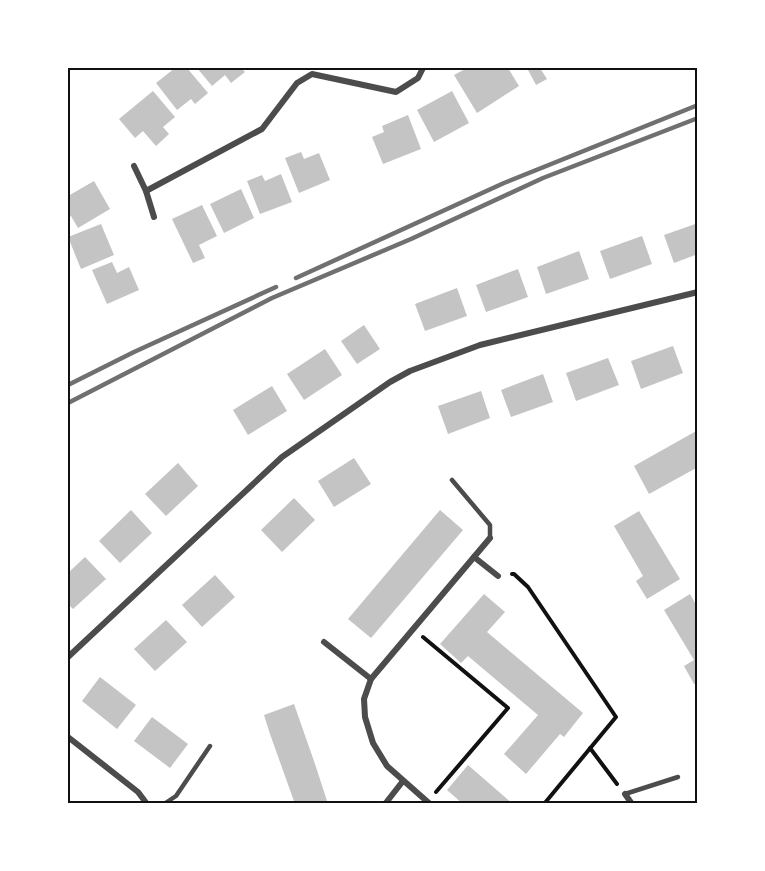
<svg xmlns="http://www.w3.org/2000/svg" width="765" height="871" viewBox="0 0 765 871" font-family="Helvetica,sans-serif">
<rect width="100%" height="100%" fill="#fff"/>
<g fill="#c4c4c4">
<polygon points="175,68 187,68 208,93 195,104 191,99 177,110 156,83"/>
<polygon points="197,68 241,68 245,72 231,83 225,75 212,86"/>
<polygon points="467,68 508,68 519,86 477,113 454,75"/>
<polygon points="527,68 540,68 547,79 536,85"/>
<polygon points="153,91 175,117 163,127 169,134 156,146 143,131 135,138 119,119"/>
<polygon points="452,91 469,123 434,142 417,110"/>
<polygon points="408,115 421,149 383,164 372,137 384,132 382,126"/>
<polygon points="301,152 304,159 319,153 330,180 299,193 285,158"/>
<polygon points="281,174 292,202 260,214 247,181 262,175 265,181"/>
<polygon points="94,181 110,209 78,228 71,216 68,218 69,203 68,196"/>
<polygon points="241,189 254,218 224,233 210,204"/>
<polygon points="202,205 217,236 199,245 205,258 193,263 172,219"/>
<polygon points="698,223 698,254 674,263 664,235"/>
<polygon points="101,224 114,255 81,269 68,237"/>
<polygon points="642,236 652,264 610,279 600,251"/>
<polygon points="579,251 589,279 546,294 537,267"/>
<polygon points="112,262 117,273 129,267 139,290 107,304 92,270"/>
<polygon points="518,269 528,297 486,312 476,285"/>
<polygon points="457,288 467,316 425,331 415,304"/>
<polygon points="364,325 380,349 357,364 341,341"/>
<polygon points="673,346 683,373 641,389 631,361"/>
<polygon points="325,349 342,375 304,400 287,374"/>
<polygon points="608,358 619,385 576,401 566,373"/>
<polygon points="543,374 553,402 511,417 501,390"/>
<polygon points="272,386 287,411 248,435 233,410"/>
<polygon points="481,391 490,418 448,434 438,406"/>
<polygon points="698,430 698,467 649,494 634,466"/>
<polygon points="354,458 371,484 334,507 318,481"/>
<polygon points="178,463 198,486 166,516 145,494"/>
<polygon points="294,498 315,520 282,552 261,530"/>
<polygon points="131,510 152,533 120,563 99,541"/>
<polygon points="440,510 463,530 371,638 348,619"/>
<polygon points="639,511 680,579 647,599 636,581 643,576 614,526"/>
<polygon points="85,557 106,579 73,609 68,604 68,573"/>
<polygon points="215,575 235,597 202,627 182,605"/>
<polygon points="484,594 505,612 487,632 583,713 564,737 560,734 526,774 504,754 538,715 468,656 461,663 440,644"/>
<polygon points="690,594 698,608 698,682 694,684 684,666 694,660 664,610"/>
<polygon points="166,620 187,642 155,671 134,649"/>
<polygon points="100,677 136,705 117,729 82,701"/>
<polygon points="294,704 315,764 328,804 295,804 270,734 264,715"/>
<polygon points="152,717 188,744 170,768 134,741"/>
<polygon points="468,765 513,804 463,804 447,790"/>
</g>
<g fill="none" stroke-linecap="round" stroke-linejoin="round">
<g stroke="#111" stroke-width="4">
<polyline points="512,574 514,574 528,587 616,717 544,804"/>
<polyline points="423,637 508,708 436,792"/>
<polyline points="590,748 617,784"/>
</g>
<g stroke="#4c4c4c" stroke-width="4.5">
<polyline points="452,480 490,525 490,538"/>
<polyline points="625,794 678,777"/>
<polyline points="164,804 176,796 210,746"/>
</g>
<g stroke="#4c4c4c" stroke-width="6">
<polyline points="134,166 146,191 154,217"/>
<polyline points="146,191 262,129 297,83 312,74 396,92 418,78 423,68"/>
<polyline points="474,557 498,576"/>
<polyline points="324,642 371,679"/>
<polyline points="68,657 282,457 390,382 410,371 480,345 698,292"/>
<polyline points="68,737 138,792 147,804"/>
<polyline points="625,794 632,804"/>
<polyline points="385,804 403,781"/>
<polyline points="430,804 387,766 373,743 365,717 364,699 371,679 490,538"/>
</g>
<g stroke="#707070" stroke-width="4.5">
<polyline points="296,278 504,183 698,105"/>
<polyline points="68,385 134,352 276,287"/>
<polyline points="68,403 272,298 411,239 543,178 698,118"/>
</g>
</g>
<rect width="765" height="871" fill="none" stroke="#ffffff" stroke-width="138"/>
<rect x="69" y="69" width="627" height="733" fill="none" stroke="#111" stroke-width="2"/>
</svg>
